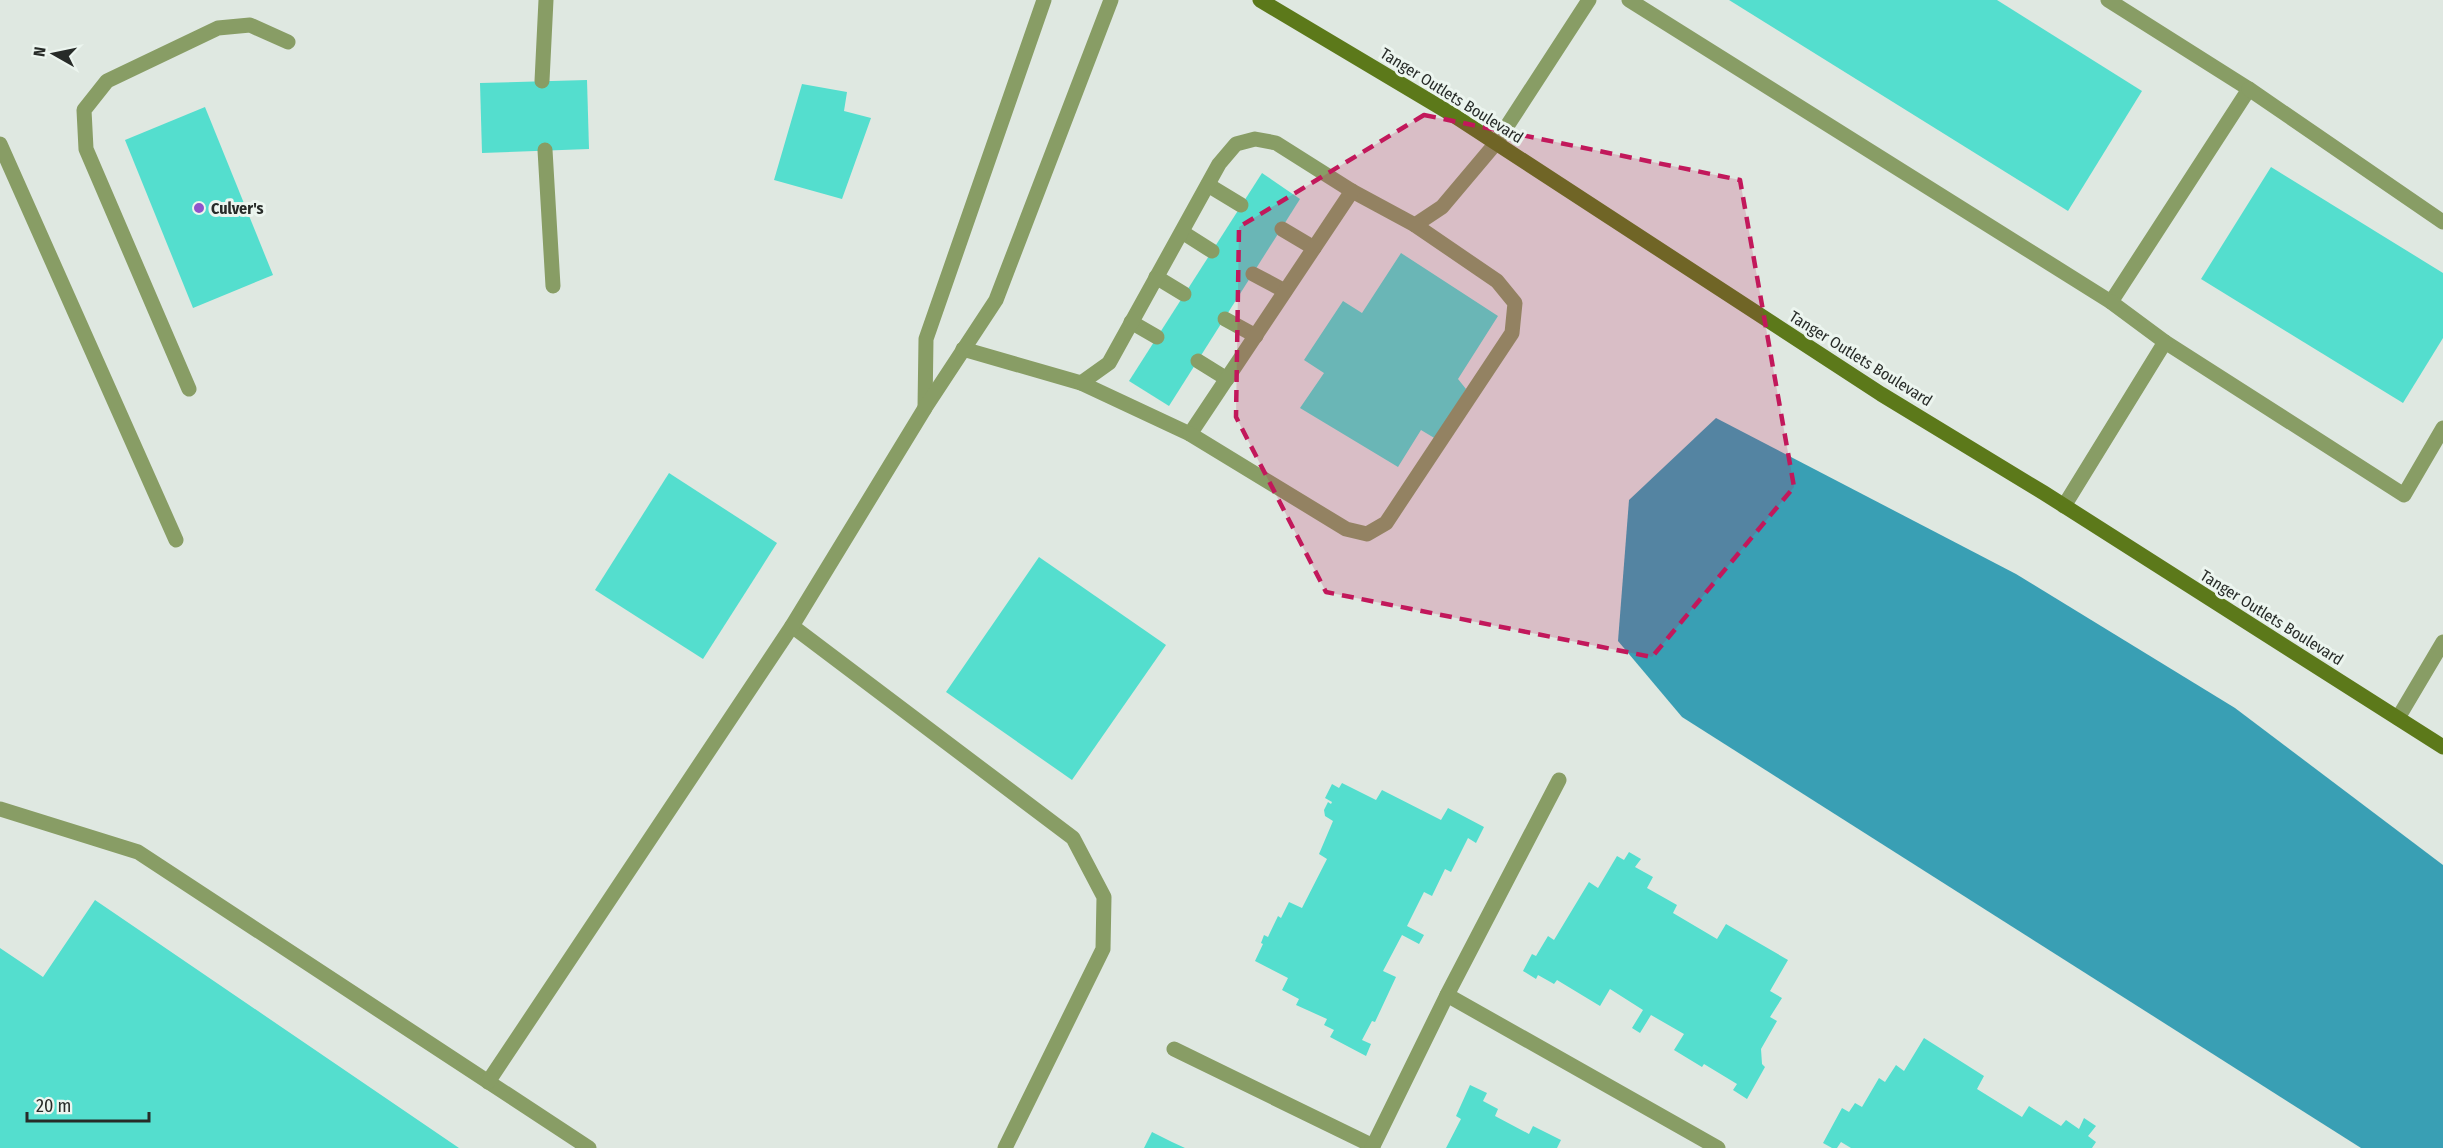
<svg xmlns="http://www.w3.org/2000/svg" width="2443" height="1148" viewBox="0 0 2443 1148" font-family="'Fira Sans Condensed',sans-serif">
<rect width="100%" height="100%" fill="#dfe8e1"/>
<polygon fill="#399fb4" points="1716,418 2016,574 2235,708 2443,865 2443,1148 2361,1148 1682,717 1618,641 1629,500"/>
<g fill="#54dece">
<polygon points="1729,0 1997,0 2142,91 2068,211"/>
<polygon points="587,80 589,149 482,153 480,83"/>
<polygon points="802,84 847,92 844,111 871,118 842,199 774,180"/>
<polygon points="205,107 273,275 193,308 125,140"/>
<polygon points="2271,167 2443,273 2443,338 2403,403 2201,279"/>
<polygon points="1262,173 1300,199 1169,406 1129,381"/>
<polygon points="1401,253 1498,316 1458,379 1466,389 1436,439 1421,430 1398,467 1300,408 1324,373 1304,360 1343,301 1362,313"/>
<polygon points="669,473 777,543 703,659 595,590"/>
<polygon points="1039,557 1166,645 1072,780 946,692"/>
<polygon points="1342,783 1376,800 1382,790 1441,820 1448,808 1484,827 1476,843 1468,838 1451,872 1445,869 1432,896 1424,892 1407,926 1424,935 1419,944 1402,935 1383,971 1396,977 1375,1022 1372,1021 1362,1040 1371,1044 1366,1056 1330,1037 1334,1030 1324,1025 1327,1019 1296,1005 1299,999 1282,990 1288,978 1255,961 1263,944 1261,943 1264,935 1268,937 1278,916 1281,918 1289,902 1302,908 1327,859 1319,854 1333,821 1325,816 1324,810 1328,802 1331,804 1332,802 1325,798 1332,784 1339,788"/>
<polygon points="1629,852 1641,859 1635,867 1653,877 1647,888 1677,905 1673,913 1717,939 1726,924 1788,960 1770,991 1782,998 1770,1017 1777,1021 1761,1049 1762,1064 1765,1067 1747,1099 1733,1090 1737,1084 1704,1064 1702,1067 1674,1050 1684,1034 1651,1015 1640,1033 1632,1028 1643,1010 1610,989 1600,1006 1557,980 1554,984 1538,975 1536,979 1523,971 1532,954 1536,956 1548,936 1554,940 1589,882 1598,888 1617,856 1624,860"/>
<polygon points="95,900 459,1148 0,1148 0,948 43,977"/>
<polygon points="1924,1038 1984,1076 1977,1089 2022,1117 2029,1106 2061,1126 2066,1120 2079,1129 2084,1118 2096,1126 2088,1136 2096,1142 2092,1148 1851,1148 1841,1142 1837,1148 1832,1148 1823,1143 1842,1108 1849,1112 1855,1103 1862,1107 1879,1078 1885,1082 1896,1065 1904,1071"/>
<polygon points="1470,1085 1487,1093 1483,1101 1498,1109 1495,1116 1529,1134 1533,1126 1561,1140 1557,1148 1446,1148 1461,1119 1456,1116"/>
<polygon points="1152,1132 1172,1142 1185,1148 1144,1148"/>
</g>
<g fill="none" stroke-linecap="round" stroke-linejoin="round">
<g stroke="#889d65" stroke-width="15">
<polyline points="1629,0 2111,302 2249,89 2108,0"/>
<polyline points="542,81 546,0"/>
<polyline points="2249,89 2443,222"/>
<polyline points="0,144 176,540"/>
<polyline points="545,150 553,286"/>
<polyline points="1208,185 1241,205"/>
<polyline points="1282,229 1314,248"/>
<polyline points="1182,232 1212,251"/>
<polyline points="1253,274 1285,291"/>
<polyline points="1156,277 1184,294"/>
<polyline points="1225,319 1256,336"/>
<polyline points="1131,322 1157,337"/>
<polyline points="2165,342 2404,495 2443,428"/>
<polyline points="963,349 1081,383 1109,363 1219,164 1236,144 1255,139 1276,143 1352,191 1415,225 1442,207 1496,143 1589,0"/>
<polyline points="1198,361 1227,379"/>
<polyline points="1081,383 1190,434 1352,191"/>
<polyline points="189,389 86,149 84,110 107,81 218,28 250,25 288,42"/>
<polyline points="925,408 926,339 1044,0"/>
<polyline points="1190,434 1346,529 1367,534 1386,523 1512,333 1515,303 1497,281 1415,225"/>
<polyline points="2064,506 2165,342 2111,302"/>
<polyline points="792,626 1073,838 1104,897 1103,949 1005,1148"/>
<polyline points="0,809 138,852 589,1148"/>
<polyline points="488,1082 792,626 925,408 996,300 1111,0"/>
</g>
<g stroke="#889d65" stroke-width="15">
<polyline points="2398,718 2443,642"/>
<polyline points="1447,995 1559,780"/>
<polyline points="1174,1049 1373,1146"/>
<polyline points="1372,1148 1447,995 1718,1148"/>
</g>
<polyline stroke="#5c791a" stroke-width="15" points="1260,0 1453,115 1881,394 2044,493 2443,747"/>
</g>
<path fill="#c2185b" fill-opacity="0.2" stroke="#c2185b" stroke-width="4.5" stroke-dasharray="12 8" stroke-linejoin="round" d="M1424,115L1740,180L1794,487L1652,657L1326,592L1236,417L1239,227Z"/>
<circle fill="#8f54cb" stroke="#ecf5ef" stroke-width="2" cx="199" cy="208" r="6"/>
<g text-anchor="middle" stroke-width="6" stroke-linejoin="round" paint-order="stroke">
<g font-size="16" fill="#272b28" stroke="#ecf5ef">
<text transform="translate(1452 95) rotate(32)" y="6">Tanger Outlets Boulevard</text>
<text transform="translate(1861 358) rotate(32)" y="6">Tanger Outlets Boulevard</text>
<text transform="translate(2272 617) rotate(32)" y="6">Tanger Outlets Boulevard</text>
</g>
<g font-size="16" font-weight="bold" fill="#272b28" stroke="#ecf5ef" text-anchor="start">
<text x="211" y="214">Culver's</text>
</g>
</g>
<g transform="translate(54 54) rotate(279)" stroke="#ecf5ef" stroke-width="4.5" paint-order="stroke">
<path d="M0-4.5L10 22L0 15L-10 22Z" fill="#272b28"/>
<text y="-9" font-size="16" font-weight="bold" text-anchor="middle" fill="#272b28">N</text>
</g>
<path d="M27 1112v9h122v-9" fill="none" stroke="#272b28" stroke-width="3"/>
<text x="36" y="1112" font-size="18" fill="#272b28" stroke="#ecf5ef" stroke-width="4.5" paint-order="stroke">20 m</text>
</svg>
